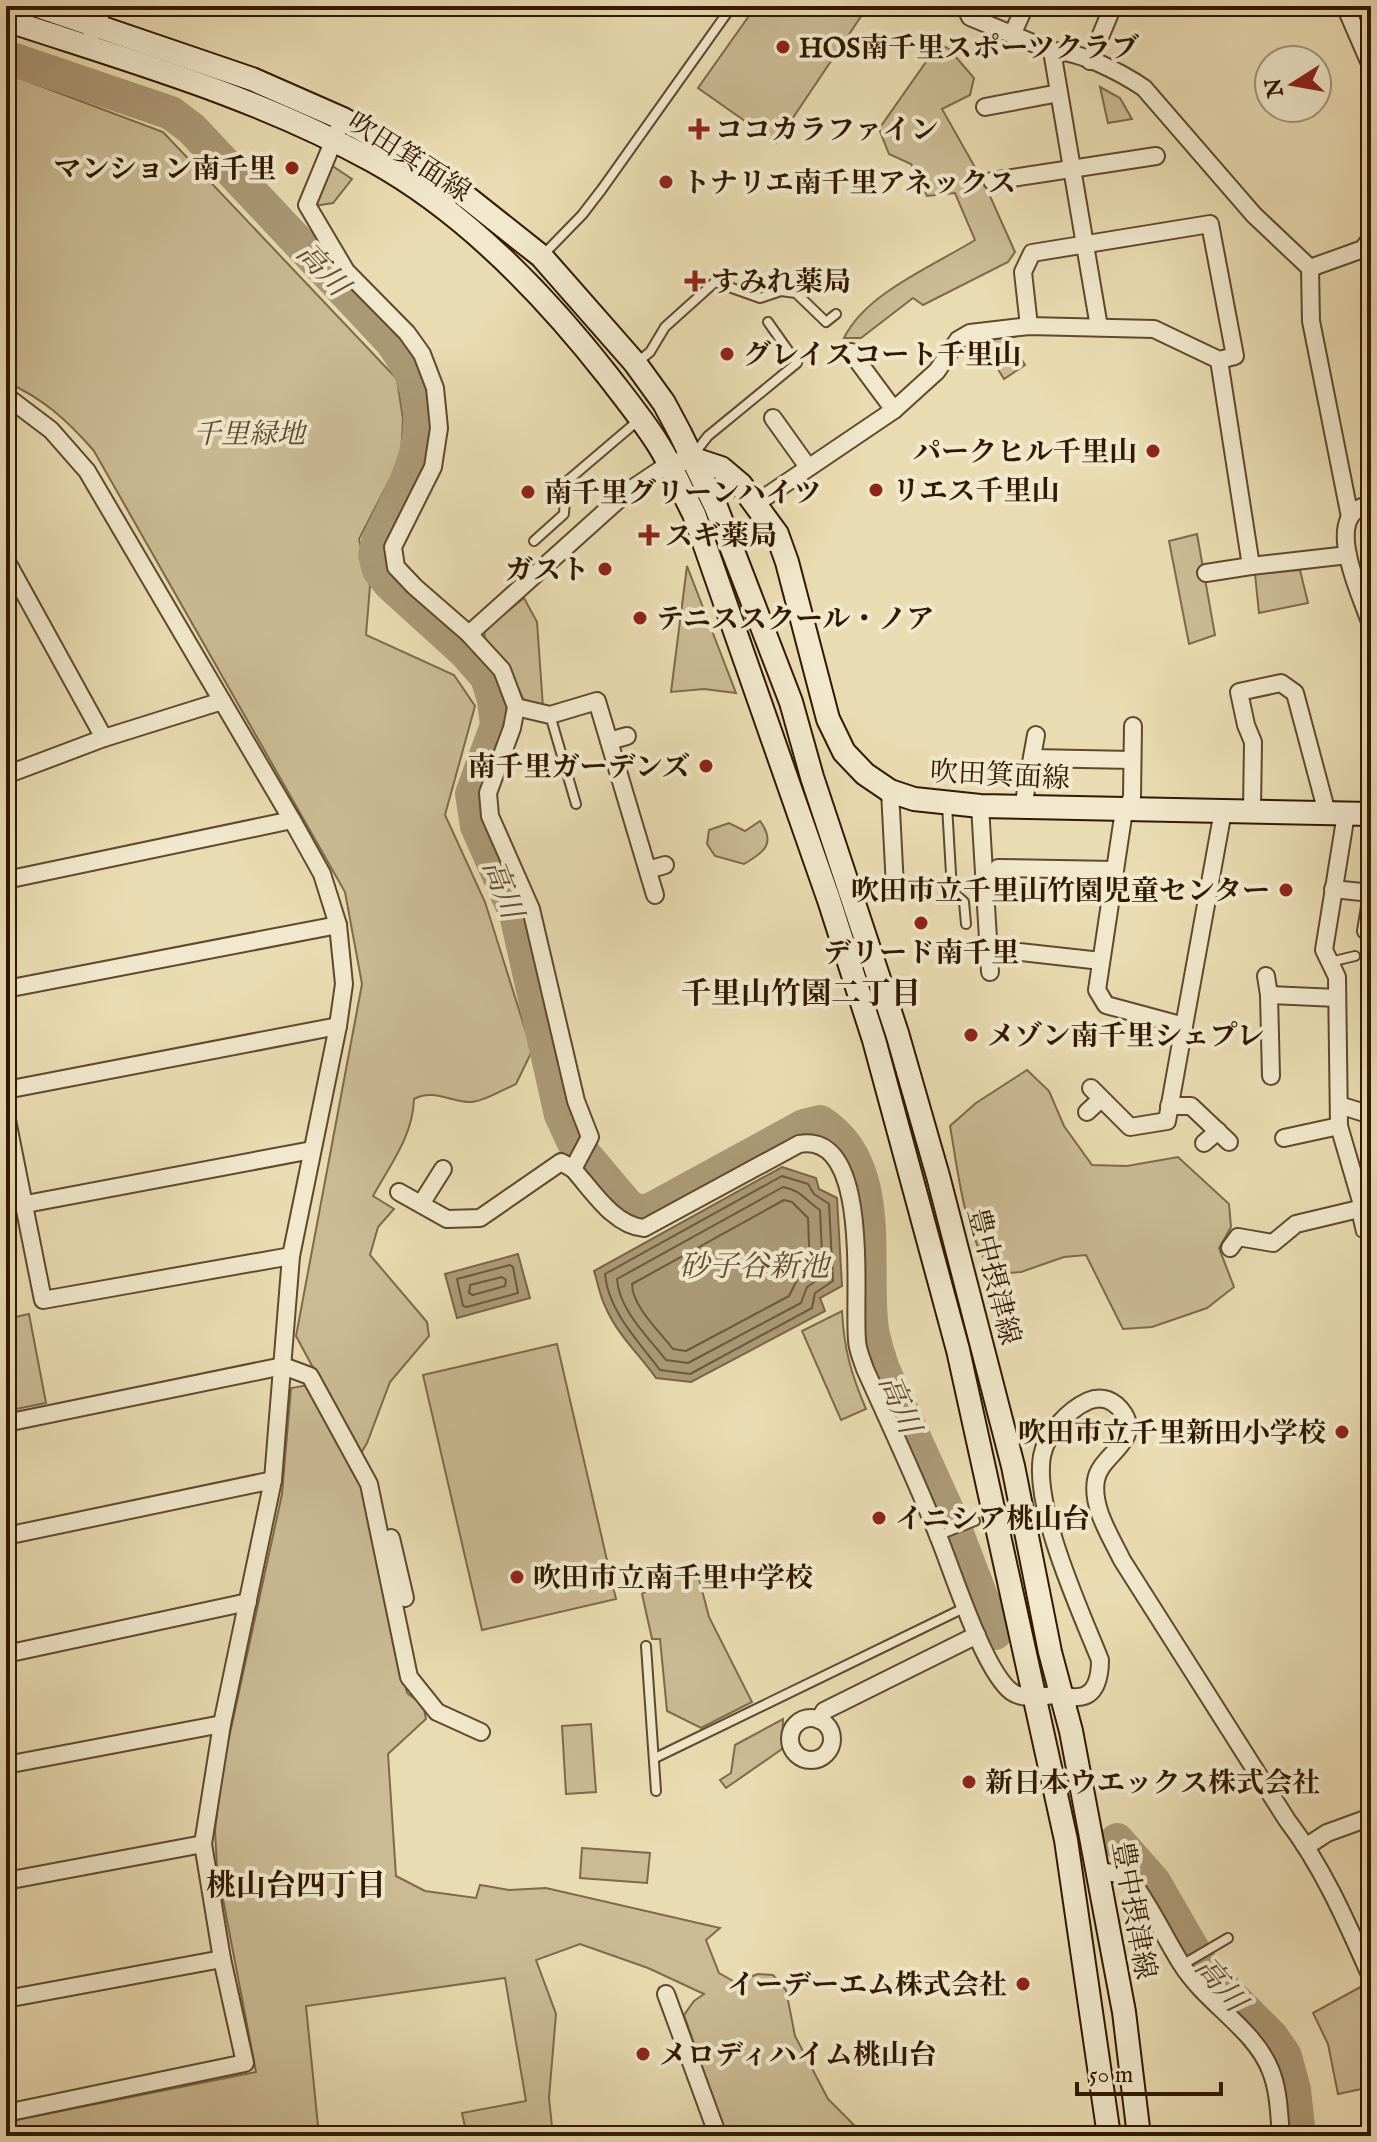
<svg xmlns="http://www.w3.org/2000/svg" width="1377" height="2142" viewBox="0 0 1377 2142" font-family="'IM FELL English','Noto Serif JP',serif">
<rect width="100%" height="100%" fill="#eadcb2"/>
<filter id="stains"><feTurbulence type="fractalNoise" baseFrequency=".0025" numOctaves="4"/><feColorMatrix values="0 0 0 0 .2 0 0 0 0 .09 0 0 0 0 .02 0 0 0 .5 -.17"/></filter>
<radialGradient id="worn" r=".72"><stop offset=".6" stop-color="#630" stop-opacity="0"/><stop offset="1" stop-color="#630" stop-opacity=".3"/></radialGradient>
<g fill="#cbbb94" stroke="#7e6a4a" stroke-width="2">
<polygon points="756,6 868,6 776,143 698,88"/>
<path d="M942,45L949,49L974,78L970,95L942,109L985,185L1015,252L1008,262L923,305L913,298L861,338H844C866,293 933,266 975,240L955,193L927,196L911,164L889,154L879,129L933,52Z"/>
<path d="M6,73L163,132L397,379L403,419L401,458L359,539L370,586L366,635L454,675L475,706L445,815L485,902L532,1051L516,1084C504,1089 485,1101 472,1102C452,1103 434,1088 414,1099C413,1136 390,1165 373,1196L394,1209L378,1227L370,1255L427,1322L429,1336L390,1382L367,1443L360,1455L296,1336L362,984L345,892L94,451C68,421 43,398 6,382Z"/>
<polygon points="1100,87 1120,98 1132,119 1108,123"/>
<polygon points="331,165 352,179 333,203 314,206"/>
<polygon points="1007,336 1025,365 1004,379 982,343"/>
<polygon points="1197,534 1215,635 1189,644 1169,541"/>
<polygon points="687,566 736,693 704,689 671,692"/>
<polygon points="1300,570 1308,603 1259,613 1255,574"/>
<polygon points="524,598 537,622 543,707 524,701 508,666 485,639 484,629"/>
<path d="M760,821C776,843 765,852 744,864L715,856L707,844L709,830L729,823L745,831Z"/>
<path d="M1027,1070L1049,1091L1064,1126L1092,1165L1127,1166L1178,1157L1229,1204L1231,1227L1219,1248L1234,1287L1207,1308L1152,1327L1123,1329L1086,1255L1064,1257L1021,1272L994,1274C963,1233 959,1176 950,1126L976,1103Z"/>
<path d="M842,1311C844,1349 851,1374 866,1409L841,1420L802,1331Z"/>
<polygon points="29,1314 46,1403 6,1411 6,1319"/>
<polygon points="557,1344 616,1599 482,1630 423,1375"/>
<polygon points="308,1385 364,1488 407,1693 423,1705 426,1719 388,1754 396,1876 425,1891 476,1898 480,1885 509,1890 546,1888 720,1928 706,1940 719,1973 735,1982 758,1974 773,1975 786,1990 795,2036 828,2099 865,2136 726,2136 684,2015 694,2001 704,1994 648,1968 580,1944 536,1960 556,2014 549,2098 553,2136 467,2136 462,2113 526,2101 505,1978 306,2006 319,2136 6,2136 6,2122 256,2072 217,1868 215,1831 222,1770 282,1494 291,1388"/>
<polygon points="695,1563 709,1617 752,1702 701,1728 667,1711 660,1639 652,1639 642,1594"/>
<polygon points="783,1719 782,1749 726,1788 720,1780 731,1773 735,1745"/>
<polygon points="591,1724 596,1792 566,1794 562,1726"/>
<polygon points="582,1848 650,1853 647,1883 580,1878"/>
<polygon points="1364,1985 1371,2005 1371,2087 1338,2094 1328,2044 1313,2013"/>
</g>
<g fill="#ab9976" stroke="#7a6547" stroke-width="2">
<path d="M782,1167L816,1178L819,1189L837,1198L842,1286L820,1298L825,1311L691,1382L656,1378C639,1354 617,1334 606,1308C600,1297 598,1283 594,1271Z"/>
<polygon points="518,1254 530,1298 457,1318 445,1274"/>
</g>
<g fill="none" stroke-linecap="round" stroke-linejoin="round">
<g stroke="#6e583c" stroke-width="2">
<path d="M782,1176L808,1184L814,1194L829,1204L833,1281L815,1293L812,1308L690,1374L660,1370C639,1342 608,1311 605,1274Z"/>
<path d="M783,1187C801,1190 805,1200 820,1210L823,1276L807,1287L801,1303L688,1363L666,1360C648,1337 619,1310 617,1279Z"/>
<path d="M784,1200L792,1202L808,1218L810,1269L797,1280L789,1296L686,1351L673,1349C660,1332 632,1306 632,1284Z"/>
<polygon points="510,1265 513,1267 518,1293 467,1307 463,1306 457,1279"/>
<polygon points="502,1277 506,1280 505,1286 473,1295 469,1293 470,1285"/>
</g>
<g stroke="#ab9976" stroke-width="34">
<path d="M6,57L171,113L192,129L392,342C399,353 409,366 413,379C435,441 403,486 378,542L375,555L379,570L390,584L465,652L487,677L494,700L497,725L472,794L477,826L516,914L561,1115L573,1141L628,1206L639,1212L652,1209L804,1126L820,1122C885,1163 865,1256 871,1321C872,1338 878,1353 883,1369L953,1523L995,1633"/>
<polyline points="1117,1840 1154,1882 1204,1969 1272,2037 1285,2056 1294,2090 1299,2136"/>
</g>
<g stroke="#5f492d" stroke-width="12">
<g id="lane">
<polyline points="542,256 582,215 602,189 732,6"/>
<polyline points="636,363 650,352 665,327 715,282 760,298 781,291 796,293 826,322 836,314"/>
<polyline points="694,454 708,436 797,363 768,322"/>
<polyline points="534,541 564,514 566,482 640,419"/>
<polyline points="550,715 576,804"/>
<polyline points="947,805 952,891 964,902 966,924"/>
<polyline points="1330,962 1355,956"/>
<polyline points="1361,1232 1358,1219 1362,1210"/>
<polyline points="939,1535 975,1521"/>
<polyline points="646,1646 656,1791"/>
<polyline points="655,1758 964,1608"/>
<polyline points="1182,1965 1228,1938"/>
</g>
</g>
<g stroke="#5f492d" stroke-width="20">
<g id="street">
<path d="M965,6L970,17L1052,51C1078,50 1122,73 1144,88L1254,215L1310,268L1311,321L1350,517"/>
<polyline points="1345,6 1371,66"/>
<polyline points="92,34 104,6"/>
<polyline points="1012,35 1025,6"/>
<polyline points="1052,51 1099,327"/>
<polyline points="1090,61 1113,6"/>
<polyline points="985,107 1059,93"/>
<path d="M338,130L307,205L346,271L407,333L422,354L435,388L439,428L433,467L393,547L396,567L415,587L469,634L502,670L516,707L512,728L488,793L490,816L531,909L576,1101L590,1137L573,1169C592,1190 614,1226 644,1228L799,1144C872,1131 853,1297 857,1340C857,1349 862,1360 865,1369C890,1425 917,1481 939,1538C953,1572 984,1672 1012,1692C1025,1701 1044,1695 1059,1695C1065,1695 1072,1698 1078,1697C1097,1696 1100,1675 1100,1660C1080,1610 1033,1508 1042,1456C1046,1434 1068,1410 1088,1401C1102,1395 1115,1400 1124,1414C1141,1442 1100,1455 1096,1480C1091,1507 1111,1537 1122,1560L1287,1820C1323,1867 1347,1923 1371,1977"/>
<polyline points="992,181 1156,156"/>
<polyline points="1310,268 1363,249 1371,238"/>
<polyline points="851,352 894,410"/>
<polyline points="1219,360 1251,566 1348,555"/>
<polyline points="6,396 51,430 87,471 292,820 322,874 338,925 344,984 338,1026 291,1256 273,1480 222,1724 203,1844 222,1959 245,2063 6,2113"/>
<polyline points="773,418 808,467"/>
<polyline points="755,504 894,410 937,371 958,340 970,333 1029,326 1154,329 1219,360 1235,356 1210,224 1032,253 1023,272 1029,326"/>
<path d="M1371,505C1319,510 1362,597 1371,625"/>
<polyline points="6,560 104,738"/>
<polyline points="1206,573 1251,566"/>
<polyline points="469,634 627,492 669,464"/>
<polyline points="516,707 550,715 597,701 655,895"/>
<polyline points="1133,726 1132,797 1123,817 1097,990 1106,1005 1184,1026 1223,811"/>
<polyline points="609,741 627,736"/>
<polyline points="1032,758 1132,760"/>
<polyline points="6,775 104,738 222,701"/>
<polyline points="890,791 895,887"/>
<polyline points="980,806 990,972"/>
<polyline points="1023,807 1036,735"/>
<polyline points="1252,810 1253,742 1246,725 1239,692 1281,683 1295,693 1327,813"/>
<polyline points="998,868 1115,870"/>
<polyline points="648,870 665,865"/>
<polyline points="6,880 292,820"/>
<polyline points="1333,889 1371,893"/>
<polyline points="1366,931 1371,901"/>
<polyline points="1002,950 1101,961"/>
<polyline points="1266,976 1269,995 1271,1076"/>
<polyline points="6,989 338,925"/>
<polyline points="1269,995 1337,998"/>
<polyline points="1091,1088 1130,1127 1167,1121 1184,1026"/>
<polyline points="6,1090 338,1026"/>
<polyline points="1339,1105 1371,1115"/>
<polyline points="1169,1106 1191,1106 1229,1142"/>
<polyline points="1087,1112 1101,1099"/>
<polyline points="6,1115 43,1300 291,1256"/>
<polyline points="1284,1138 1339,1126"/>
<polyline points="1204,1143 1218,1131"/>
<polyline points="399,1192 447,1219 480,1218 561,1162 573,1169"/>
<polyline points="26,1204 312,1150"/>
<polyline points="421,1204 443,1169"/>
<polyline points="1230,1248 1238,1237 1273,1243 1296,1224 1363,1208 1339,1126 1337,977 1324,950 1346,814"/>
<polyline points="6,1423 283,1366 310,1376 369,1484 409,1677 437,1712 481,1732"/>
<polyline points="6,1536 273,1480"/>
<polyline points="391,1538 405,1598"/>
<polyline points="6,1654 248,1602"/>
<circle cx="811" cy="1739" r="21"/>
<polyline points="819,1720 824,1711 977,1635"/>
<polyline points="6,1765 222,1724"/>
<polyline points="1307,1846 1327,1833 1371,1817"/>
<path d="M1098,1871L1127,1875C1150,1904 1163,1935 1182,1965C1206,2003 1254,2029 1270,2069C1279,2090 1279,2114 1281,2136"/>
<polyline points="6,1881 203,1844"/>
<polyline points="666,1994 718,2136"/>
<polyline points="6,1999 222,1959"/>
</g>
</g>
<g stroke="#311801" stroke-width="26">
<g id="secondary">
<polyline points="38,6 252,79 343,119 435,172 541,256 635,363 664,403 680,433 716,507 791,702 812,777 897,1033 938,1176 1013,1466 1050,1652 1071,1731 1124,2012 1139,2136"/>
<path d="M6,20C130,61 258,97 373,161C465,212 543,293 608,376C625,398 643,420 658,444C672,466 682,491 694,514L829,900L874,1040L958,1350L1066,1840L1109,2136"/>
<polyline points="686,459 691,458 721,468 741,485 777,534 787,562 828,719 844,752 865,774 890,791 914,799 980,806 1371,814"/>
</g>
</g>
<use href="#lane" stroke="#f1e8cd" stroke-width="8"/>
<use href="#street" stroke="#f1e8cd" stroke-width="16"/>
<use href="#secondary" stroke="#f1e8cd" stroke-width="22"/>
</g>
<g fill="#8f2418" stroke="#f1e8cd" stroke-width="3">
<circle cx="783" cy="47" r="8"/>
<path d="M695 117h8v8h8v8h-8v8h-8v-8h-8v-8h8z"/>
<circle cx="292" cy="168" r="8"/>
<circle cx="666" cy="182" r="8"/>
<path d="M691 269h8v8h8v8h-8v8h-8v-8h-8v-8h8z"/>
<circle cx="727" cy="354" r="8"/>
<circle cx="1153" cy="451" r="8"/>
<circle cx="876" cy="490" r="8"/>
<circle cx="528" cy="492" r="8"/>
<path d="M645 523h8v8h8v8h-8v8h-8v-8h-8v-8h8z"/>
<circle cx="605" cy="569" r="8"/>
<circle cx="640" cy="618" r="8"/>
<circle cx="706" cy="766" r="8"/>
<circle cx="1286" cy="890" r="8"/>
<circle cx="921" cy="923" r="8"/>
<circle cx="971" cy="1035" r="8"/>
<circle cx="1342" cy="1432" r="8"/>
<circle cx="879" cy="1518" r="8"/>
<circle cx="517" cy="1577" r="8"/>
<circle cx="969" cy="1782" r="8"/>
<circle cx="1023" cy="1984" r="8"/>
<circle cx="643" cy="2054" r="8"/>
</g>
<g text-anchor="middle" stroke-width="8" stroke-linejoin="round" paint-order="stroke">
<g font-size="28" font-weight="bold" fill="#311801" stroke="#f1e8cd" text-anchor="start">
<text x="799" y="57">HOS南千里スポーツクラブ</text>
<text x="715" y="139">ココカラファイン</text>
<text x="276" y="178" text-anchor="end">マンション南千里</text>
<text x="682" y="192">トナリエ南千里アネックス</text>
<text x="711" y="291">すみれ薬局</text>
<text x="743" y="364">グレイスコート千里山</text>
<text x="1137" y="461" text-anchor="end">パークヒル千里山</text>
<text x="892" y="500">リエス千里山</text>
<text x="544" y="502">南千里グリーンハイツ</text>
<text x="665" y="545">スギ薬局</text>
<text x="589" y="579" text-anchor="end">ガスト</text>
<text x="656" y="628">テニススクール・ノア</text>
<text x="690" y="776" text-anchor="end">南千里ガーデンズ</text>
<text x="1270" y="900" text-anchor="end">吹田市立千里山竹園児童センター</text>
<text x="921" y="962" text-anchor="middle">デリード南千里</text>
<text x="987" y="1045">メゾン南千里シェプレ</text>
<text x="1326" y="1442" text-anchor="end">吹田市立千里新田小学校</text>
<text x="895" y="1528">イニシア桃山台</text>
<text x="533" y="1587">吹田市立南千里中学校</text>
<text x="985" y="1792">新日本ウエックス株式会社</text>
<text x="1007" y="1994" text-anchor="end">イーデーエム株式会社</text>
<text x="659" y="2064">メロディハイム桃山台</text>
</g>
<g font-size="28" fill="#311801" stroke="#f1e8cd">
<text transform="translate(410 156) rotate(33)" y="10">吹田箕面線</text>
<text transform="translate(1000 774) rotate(3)" y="10">吹田箕面線</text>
<text transform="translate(995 1276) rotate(76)" y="10">豊中摂津線</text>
<text transform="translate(1135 1910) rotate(80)" y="10">豊中摂津線</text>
</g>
<g font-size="28" font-style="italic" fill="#5f492d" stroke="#f1e8cd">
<text x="249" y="443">千里緑地</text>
</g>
<g font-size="30" font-style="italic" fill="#624c30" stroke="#f1e8cd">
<text transform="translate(323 269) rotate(47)" y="10">高川</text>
<text transform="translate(503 889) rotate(69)" y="10">高川</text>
<text x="754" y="1276">砂子谷新池</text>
<text transform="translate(900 1404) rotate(67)" y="10">高川</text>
<text transform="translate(1221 1984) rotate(50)" y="10">高川</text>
</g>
<g font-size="30" font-weight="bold" fill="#311801" stroke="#f1e8cd">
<text x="801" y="1003">千里山竹園二丁目</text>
<text x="296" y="1895">桃山台四丁目</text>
</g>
</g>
<rect width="1377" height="2142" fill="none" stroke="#eadcb2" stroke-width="32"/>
<rect x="8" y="8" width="1361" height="2126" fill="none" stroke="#311801" stroke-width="4"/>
<rect x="16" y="16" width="1345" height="2110" fill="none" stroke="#311801" stroke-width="2"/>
<g transform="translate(1293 84) rotate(259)"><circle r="38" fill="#f1e8cd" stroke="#a4957b" stroke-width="2"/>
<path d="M0-6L14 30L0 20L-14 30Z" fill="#8f2418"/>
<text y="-12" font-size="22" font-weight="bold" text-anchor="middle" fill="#311801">N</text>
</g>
<path d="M1077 2082v12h144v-12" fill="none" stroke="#311801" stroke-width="4"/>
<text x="1089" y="2082" font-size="24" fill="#311801" stroke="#f1e8cd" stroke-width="6" paint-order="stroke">50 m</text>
<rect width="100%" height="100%" filter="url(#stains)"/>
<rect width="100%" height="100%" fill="url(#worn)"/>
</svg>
